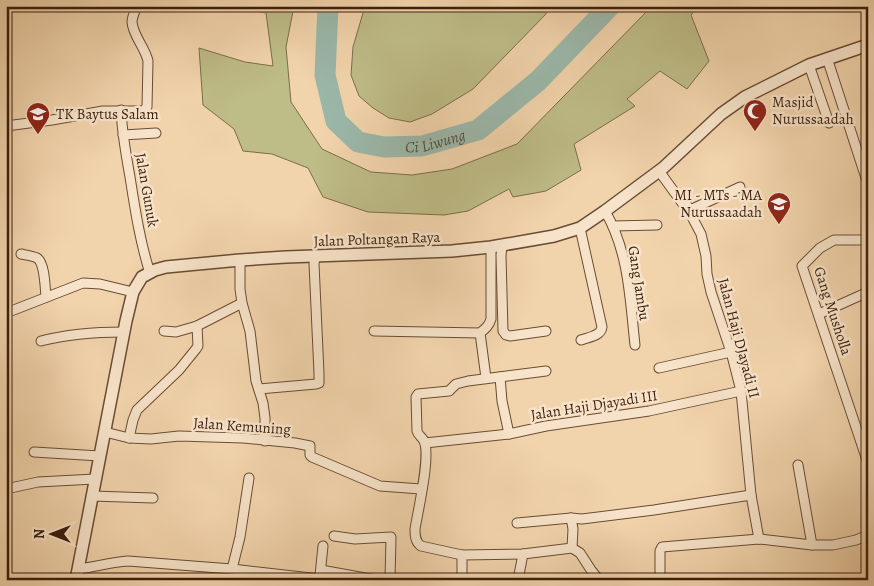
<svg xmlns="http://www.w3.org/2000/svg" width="874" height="586" viewBox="0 0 874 586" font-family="Alegreya,serif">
<rect width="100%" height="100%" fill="#f2d4ac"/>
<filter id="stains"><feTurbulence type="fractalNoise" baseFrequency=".004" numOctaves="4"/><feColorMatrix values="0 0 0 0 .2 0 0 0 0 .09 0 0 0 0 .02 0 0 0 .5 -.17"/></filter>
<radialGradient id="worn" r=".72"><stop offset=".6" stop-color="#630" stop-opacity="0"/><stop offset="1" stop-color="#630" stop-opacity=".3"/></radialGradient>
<g fill="#bebc87" stroke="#7c6d4a">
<polygon points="227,6 294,6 286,47 291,102 322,149 371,172 412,175 452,169 517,144 652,6 699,6 691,15 709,61 687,89 660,71 627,99 635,106 574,144 581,170 546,191 513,197 509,189 468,211 444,215 368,212 323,197 308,168 272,154 243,151 234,129 203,105 199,48 245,62 273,66 266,13"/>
<polygon points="365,6 552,6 545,15 473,89 432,114 410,122 389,118 373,108 359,96 351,75 353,47"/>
</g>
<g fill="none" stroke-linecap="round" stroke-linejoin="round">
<path stroke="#9bb8aa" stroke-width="21" id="s1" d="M328,6L325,75L336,121L358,142L384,147L422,146L478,130L538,81L610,6"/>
<g stroke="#694c35" stroke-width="11">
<g id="minor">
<polyline points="827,58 866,178"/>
<polyline points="809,65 829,123"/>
<path d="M121,110C122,133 126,155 130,177C135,209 140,242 150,273"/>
<path d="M6,126L52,120L103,111H143L147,107L148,61C145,47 133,36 132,22C132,17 135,11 137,6"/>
<polyline points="123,135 156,133"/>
<polyline points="659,171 691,215 701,234 706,256 707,274 711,292 731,352 741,391 751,495 759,539"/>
<polyline points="685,203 689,208 692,209 740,187"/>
<path d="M605,211C629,252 630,300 635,345"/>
<polyline points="613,226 657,225"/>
<path d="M580,228L602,327C601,336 589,337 581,340"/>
<polyline points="868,240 834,240 820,248 802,266 868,463"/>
<polyline points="502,245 501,256 503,331 506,335 510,336 546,331"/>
<path d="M21,254C26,255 33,256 37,258C45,263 45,288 46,297"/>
<polyline points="240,260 240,289 242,303 250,331 256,381 263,403 265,418 265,441"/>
<polyline points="6,313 83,283 100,284 133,292"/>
<polyline points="819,314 868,292"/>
<polyline points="164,331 176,332 197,326 242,303"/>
<path d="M374,331L480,333C485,329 489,326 491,319V247"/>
<polyline points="480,333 486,378"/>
<path d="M41,341C68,334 96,332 124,332"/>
<polyline points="659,368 731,352"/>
<polyline points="500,377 502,401 509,434"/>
<polyline points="259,389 316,384 319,383 319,373 314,264 315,257"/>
<polyline points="105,432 129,438 151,439 179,436 243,438 295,443 310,446 310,455 312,457 380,486 421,489"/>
<polyline points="129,438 133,420 137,410 179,370 196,349 198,346 197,326"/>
<polyline points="425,443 509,434 546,426 649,411 741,391"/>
<polyline points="34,452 100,456"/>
<polyline points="798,465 812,545"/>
<polyline points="6,489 38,482 95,479"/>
<polyline points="92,496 153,498"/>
<polyline points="517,523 571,518 582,519 654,510 751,495"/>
<polyline points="334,536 355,539 391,537 390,580"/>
<polyline points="572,548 580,553 591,570 599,580"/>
<path d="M462,555L421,546C415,542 415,535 415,529C418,510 431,456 424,441C422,437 418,435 417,431L416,397L418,394L449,391L456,384L468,381L546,371"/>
<path d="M78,569C95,567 111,562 128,561L232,569L320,579"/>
<polyline points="232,569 240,537 249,478"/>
<polyline points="321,570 376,580"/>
<polyline points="320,575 323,546"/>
<polyline points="462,580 462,555 523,554 572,548 573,529 571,518"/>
<polyline points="518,580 523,554"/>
<polyline points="660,580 660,551 662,547 759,539 812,545 833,545 856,540 868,535"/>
</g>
</g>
<g stroke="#694c35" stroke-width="14">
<polyline id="tertiary" points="76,580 126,321 133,292 142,277 155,270 166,267 240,260 286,257 452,251 491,247 554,236 580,228 605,211 663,168 721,114 745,97 809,65 868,45"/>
</g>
<use href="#minor" stroke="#f7e3c9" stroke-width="9"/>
<use href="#tertiary" stroke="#f7e3c9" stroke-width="11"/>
</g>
<defs>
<g id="mosque-pin" transform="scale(1.25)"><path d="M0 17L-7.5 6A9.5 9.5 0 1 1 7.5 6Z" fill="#8f2418" stroke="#f7e3c9"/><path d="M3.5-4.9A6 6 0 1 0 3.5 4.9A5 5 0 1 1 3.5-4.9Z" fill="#fff"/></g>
<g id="school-pin" transform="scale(1.25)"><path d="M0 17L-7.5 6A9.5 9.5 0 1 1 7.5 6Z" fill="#8f2418" stroke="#f7e3c9"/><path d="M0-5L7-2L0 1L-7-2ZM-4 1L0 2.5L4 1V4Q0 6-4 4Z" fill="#fff"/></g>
</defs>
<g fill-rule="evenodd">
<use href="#mosque-pin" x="755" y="111"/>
<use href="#school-pin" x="38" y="114"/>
<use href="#school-pin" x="779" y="204"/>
</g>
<g text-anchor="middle" stroke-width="5" stroke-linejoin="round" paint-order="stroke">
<g font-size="15" fill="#3b1e0d" stroke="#f7e3c9" text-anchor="start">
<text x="772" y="107">Masjid<tspan x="772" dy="17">Nurussaadah</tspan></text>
<text x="56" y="119">TK Baytus Salam</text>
<text x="762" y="200" text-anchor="end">MI - MTs - MA<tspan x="762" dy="17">Nurussaadah</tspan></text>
</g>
<g font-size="15" fill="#3b1e0d" stroke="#f7e3c9">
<text transform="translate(147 190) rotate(80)" y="5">Jalan Gunuk</text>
<text transform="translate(377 239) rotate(-2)" y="5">Jalan Poltangan Raya</text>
<text transform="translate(639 283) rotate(81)" y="5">Gang Jambu</text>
<text transform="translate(833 311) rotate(72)" y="5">Gang Musholla</text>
<text transform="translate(739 338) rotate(75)" y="5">Jalan Haji DJayadi II</text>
<text transform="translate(594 405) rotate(-9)" y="5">Jalan Haji Djayadi III</text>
<text transform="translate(242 426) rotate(4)" y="5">Jalan Kemuning</text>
</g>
<g font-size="16" font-style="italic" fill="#584c3c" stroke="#f7e3c9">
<text dy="6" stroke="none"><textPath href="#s1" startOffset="225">Ci Liwung</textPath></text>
</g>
</g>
<rect width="874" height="586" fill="none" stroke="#f2d4ac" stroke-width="25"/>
<rect x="8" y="8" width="859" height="571" fill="none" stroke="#3b1e0d" stroke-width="2.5"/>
<rect x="12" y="12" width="849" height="561" fill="none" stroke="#3b1e0d"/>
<g transform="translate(52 534) rotate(270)" stroke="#f7e3c9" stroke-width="4" paint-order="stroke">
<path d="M0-4L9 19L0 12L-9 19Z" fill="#3b1e0d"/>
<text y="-8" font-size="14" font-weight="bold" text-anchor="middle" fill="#3b1e0d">N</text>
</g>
<rect width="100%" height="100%" filter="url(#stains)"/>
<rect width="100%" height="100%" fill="url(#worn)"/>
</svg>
